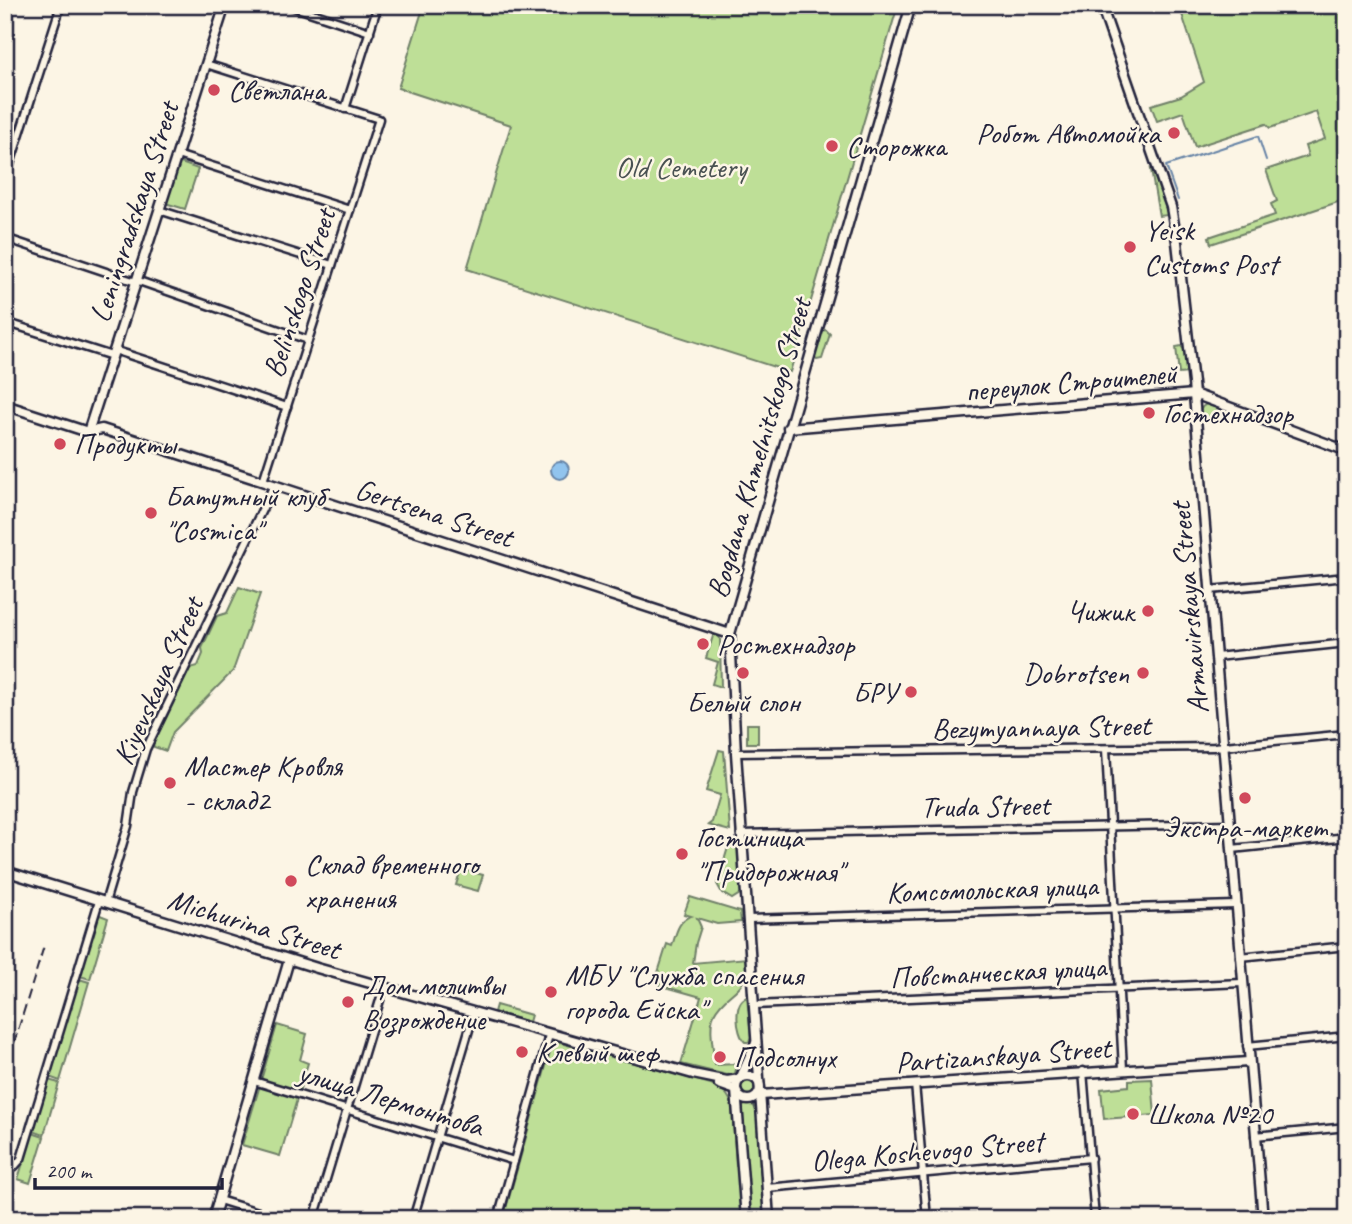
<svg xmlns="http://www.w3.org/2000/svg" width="1352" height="1224" viewBox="0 0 1352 1224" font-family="Caveat,sans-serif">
<rect width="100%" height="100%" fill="#fcf5e5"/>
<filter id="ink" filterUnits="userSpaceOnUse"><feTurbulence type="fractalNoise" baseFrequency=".0143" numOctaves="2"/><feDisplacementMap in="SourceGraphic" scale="14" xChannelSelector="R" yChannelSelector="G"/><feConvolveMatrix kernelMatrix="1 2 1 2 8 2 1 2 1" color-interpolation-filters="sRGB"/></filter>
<g filter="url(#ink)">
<g fill="#bedf97" stroke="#708069" stroke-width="2">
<polygon points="424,5 898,5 790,372 467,269 511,125 398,88"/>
<polygon points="1179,5 1347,5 1347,199 1211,244 1209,237 1275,215 1271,204 1277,201 1266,170 1308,156 1305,146 1325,139 1316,112 1270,128 1266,124 1195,147 1183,112 1157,121 1151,105 1181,96 1204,82"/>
<polygon points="178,162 198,169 185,209 165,203"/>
<polygon points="1151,170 1157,176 1169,215 1159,216"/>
<polygon points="826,330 830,334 822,359 817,360 813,357 821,331"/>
<polygon points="1181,346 1185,351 1188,373 1179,374 1176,347"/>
<circle cx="1209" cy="413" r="9"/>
<polygon points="239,587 260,594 233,671 173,732 166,751 154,747 153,744 190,668 198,666 203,654 202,648 217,616 227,613"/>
<polygon points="714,633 720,639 721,687 712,684 718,662 706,658"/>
<rect x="747" y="724" width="11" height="19"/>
<polygon points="719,750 724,751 730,831 708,825 712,822 720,795 706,791"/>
<polygon points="729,844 740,845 743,892 732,899 722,893 717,884"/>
<polygon points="461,869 483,875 478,891 456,885"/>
<path d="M690,897L740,912L741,922L717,924L697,918L701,927L696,943L693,963L747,958C749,994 727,989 714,1014C708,1027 714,1051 715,1065L737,1064L735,1074L727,1075L681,1064L701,997L659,985L661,977L657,976L667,944L672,946C676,934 678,920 691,916L684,914Z"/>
<polygon points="100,915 108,918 90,979 80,976 97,917"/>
<polygon points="79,979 89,982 60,1081 49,1077"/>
<path d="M747,997L751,1038L749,1042H745C736,1033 733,1002 747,997Z"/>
<polygon points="496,1005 531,1015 529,1022 494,1012"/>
<polygon points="277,1025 307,1034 300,1060 308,1063 299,1092 261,1080"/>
<path d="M553,1041L711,1084C723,1089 730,1095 732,1107L736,1165L738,1167L742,1219H503Z"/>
<polygon points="1152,1079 1155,1115 1104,1119 1101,1089 1129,1086 1129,1080"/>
<polygon points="48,1080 59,1083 44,1135 33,1131"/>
<circle cx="748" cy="1089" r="8"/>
<polygon points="260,1085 298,1096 280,1156 242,1145"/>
<polygon points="748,1104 754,1106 758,1115 765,1219 749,1219 741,1111 743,1106"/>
<polygon points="32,1133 44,1137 30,1183 18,1179"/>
</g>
<circle fill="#91c4ee" stroke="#6583a6" stroke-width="2" cx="560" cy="470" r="9"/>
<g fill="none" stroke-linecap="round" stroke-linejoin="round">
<polyline stroke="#6583a6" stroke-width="2" points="1178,200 1166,166 1258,136 1266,160"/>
<g stroke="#22223b" stroke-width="11">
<g id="street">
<polyline points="288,5 370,32"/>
<polyline points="206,64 379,119 263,481"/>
<polyline points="345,109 378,5"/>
<polyline points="177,155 350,210"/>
<polyline points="5,180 61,5"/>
<polyline points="159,210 332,265"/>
<polyline points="5,238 136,282"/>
<polyline points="136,280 308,340"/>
<polyline points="5,322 112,356"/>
<polyline points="114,350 287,407"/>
<polyline points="1210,590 1347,577"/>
<polyline points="1216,657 1347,643"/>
<polyline points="1106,749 1123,1069"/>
<polyline points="736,753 1214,747 1347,734"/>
<polyline points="741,834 1230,824"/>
<polyline points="1232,849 1347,837"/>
<polyline points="105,903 128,826 133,792 146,749 274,485"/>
<polyline points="749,919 1236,905"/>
<polyline points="1240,957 1347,946"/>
<polyline points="755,1005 1242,983"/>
<polyline points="1247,1046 1347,1036"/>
<polyline points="1083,1071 1095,1219"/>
<polyline points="254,1081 514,1161"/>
<polyline points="915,1084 927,1219"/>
<polyline points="1255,1136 1347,1127"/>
<polyline points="5,1170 14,1167 21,1159 99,901"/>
<polyline points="767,1188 1091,1158"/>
<polyline points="219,1200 281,1219"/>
<polyline points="314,1219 384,987"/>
<polyline points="413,1219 474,1013"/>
<polyline points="498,1219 549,1035"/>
</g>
</g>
<g stroke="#22223b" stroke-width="13">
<g id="secondary">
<polyline points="1101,5 1171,207 1177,242 1193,383 1263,1219"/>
<polyline points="5,405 88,432 102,429 730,634"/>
<polyline points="788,428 1194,394 1347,451"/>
<polyline points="88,432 225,5"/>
<polyline points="5,871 317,968 693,1074 727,1081 740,1079 756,1043"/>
<circle cx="748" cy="1088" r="12"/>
<polyline points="719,1084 736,1090 746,1219"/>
<polyline points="761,1095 1248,1062"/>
<polyline points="213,1219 289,960"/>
<polyline points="769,1219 736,753 730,634 911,5"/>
</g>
</g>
<use href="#street" stroke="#fcf5e5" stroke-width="6"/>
<use href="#secondary" stroke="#fcf5e5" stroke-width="8"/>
<polyline stroke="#22223b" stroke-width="2" stroke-dasharray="10 5" stroke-linecap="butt" points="5,1072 44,946"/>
</g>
</g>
<g fill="#d1495b" stroke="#fcf5e5" stroke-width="2.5">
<circle cx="214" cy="90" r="7"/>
<circle cx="1174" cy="133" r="7"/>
<circle cx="832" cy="146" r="7"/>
<circle cx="1130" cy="247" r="7"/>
<circle cx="1149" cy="413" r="7"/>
<circle cx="60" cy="444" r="7"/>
<circle cx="151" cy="513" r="7"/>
<circle cx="1148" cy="611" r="7"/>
<circle cx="703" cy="644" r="7"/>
<circle cx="743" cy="673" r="7"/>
<circle cx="1143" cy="673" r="7"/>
<circle cx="911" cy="692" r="7"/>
<circle cx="170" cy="783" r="7"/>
<circle cx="1245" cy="798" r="7"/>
<circle cx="682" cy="854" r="7"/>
<circle cx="291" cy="881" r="7"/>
<circle cx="551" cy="992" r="7"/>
<circle cx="348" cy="1002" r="7"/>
<circle cx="522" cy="1052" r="7"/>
<circle cx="720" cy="1057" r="7"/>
<circle cx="1133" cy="1114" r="7"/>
</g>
<g text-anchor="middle" stroke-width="5" stroke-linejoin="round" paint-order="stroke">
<g font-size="30" fill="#22223b" stroke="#fcf5e5" text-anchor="start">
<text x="228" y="100">Светлана</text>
<text x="1160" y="143" text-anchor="end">Робот Автомойка</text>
<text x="846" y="156">Сторожка</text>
<text x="1144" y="240">Yeisk<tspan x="1144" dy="34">Customs Post</tspan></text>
<text x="1163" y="423">Гостехнадзор</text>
<text x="74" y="454">Продукты</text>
<text x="165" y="506">Батутный клуб<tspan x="165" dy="34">"Cosmica"</tspan></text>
<text x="1134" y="621" text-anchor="end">Чижик</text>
<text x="717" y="654">Ростехнадзор</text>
<text x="1129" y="683" text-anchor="end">Dobrotsen</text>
<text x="897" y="702" text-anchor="end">БРУ</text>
<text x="743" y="712" text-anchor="middle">Белый слон</text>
<text x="184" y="776">Мастер Кровля<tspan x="184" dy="34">- склад2</tspan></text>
<text x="1245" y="837" text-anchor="middle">Экстра-маркет</text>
<text x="696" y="847">Гостиница<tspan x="696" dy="34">"Придорожная"</tspan></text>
<text x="305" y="874">Склад временного<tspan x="305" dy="34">хранения</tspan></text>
<text x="565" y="985">МБУ "Служба спасения<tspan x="565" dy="34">города Ейска"</tspan></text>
<text x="362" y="995">Дом молитвы<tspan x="362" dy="34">Возрождение</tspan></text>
<text x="536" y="1062">Клевый шеф</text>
<text x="734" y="1067">Подсолнух</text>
<text x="1147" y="1124">Школа №20</text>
</g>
<g font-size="30" fill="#495152" stroke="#fcf5e5">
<text x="681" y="177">Old Cemetery</text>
</g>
<g font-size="30" fill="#22223b" stroke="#fcf5e5">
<text transform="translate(134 212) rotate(-72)" y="10">Leningradskaya Street</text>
<text transform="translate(299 293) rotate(-72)" y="10">Belinskogo Street</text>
<text transform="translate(1071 382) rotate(-5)" y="10">переулок Строителей</text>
<text transform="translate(759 448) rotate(-74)" y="10">Bogdana Khmelnitskogo Street</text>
<text transform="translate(434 513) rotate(18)" y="10">Gertsena Street</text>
<text transform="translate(1189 608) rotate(-95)" y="10">Armavirskaya Street</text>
<text transform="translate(158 681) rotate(-66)" y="10">Kiyevskaya Street</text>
<text transform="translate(1041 727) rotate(-1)" y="10">Bezymyannaya Street</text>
<text transform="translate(985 806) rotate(-1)" y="10">Truda Street</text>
<text transform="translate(992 889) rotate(-2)" y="10">Комсомольская улица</text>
<text transform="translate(254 924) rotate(17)" y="10">Michurina Street</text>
<text transform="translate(998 972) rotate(-3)" y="10">Повстанческая улица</text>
<text transform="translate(1003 1055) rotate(-4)" y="10">Partizanskaya Street</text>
<text transform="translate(391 1099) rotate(17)" y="10">улица Лермонтова</text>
<text transform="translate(927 1151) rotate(-5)" y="10">Olega Koshevogo Street</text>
</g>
</g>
<rect width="1352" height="1224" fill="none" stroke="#fcf5e5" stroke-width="28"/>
<rect x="14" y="14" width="1324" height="1196" fill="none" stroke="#22223b" stroke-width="2.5" filter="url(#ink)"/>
<path d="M35 1178v10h187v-10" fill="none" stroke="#22223b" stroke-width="3.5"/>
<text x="46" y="1178" font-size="21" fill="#22223b" stroke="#fcf5e5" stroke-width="5" paint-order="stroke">200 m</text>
</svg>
